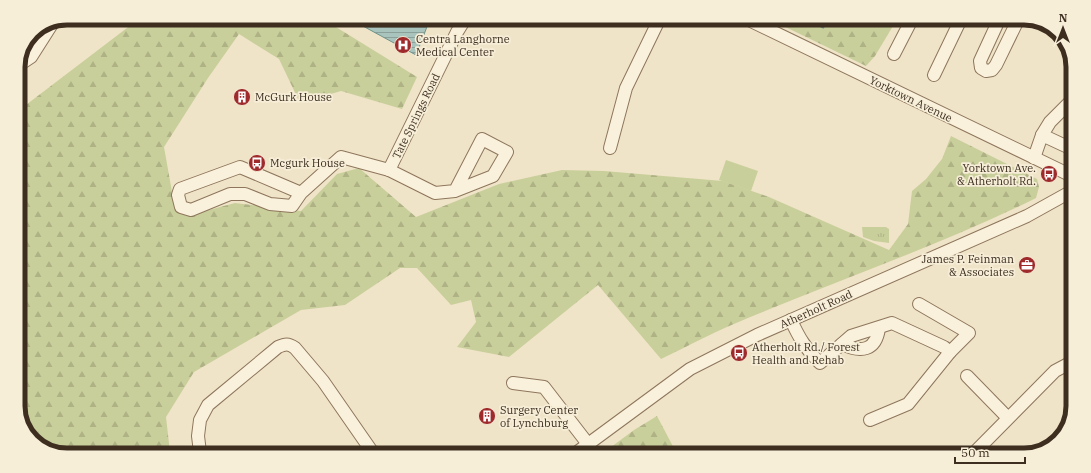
<svg xmlns="http://www.w3.org/2000/svg" width="1091" height="473" viewBox="0 0 1091 473" font-family="'IBM Plex Serif',serif">
<defs>
<pattern id="grass-tufts" width="24" height="20" patternUnits="userSpaceOnUse"><rect width="24" height="20" fill="#c9cf9b"/><path d="M3 7l-1-3M5 7V3M7 7l1-3M15 17l-1-3M17 17v-4M19 17l1-3" fill="none" stroke="#aeb285"/></pattern>
<pattern id="forest-firs" width="22" height="20" patternUnits="userSpaceOnUse"><rect width="22" height="20" fill="#c9cf9b"/><path d="M5 1l3.5 6h-7zM16 11l3.5 6h-7z" fill="#aeb285"/></pattern>
<pattern id="water-rules" width="6" height="5" patternUnits="userSpaceOnUse"><rect width="6" height="5" fill="#a9c4bc"/><path d="M0 2.5h6" fill="none" stroke="#8ba098"/></pattern>
</defs>
<rect width="100%" height="100%" fill="#f0e4c8"/>
<polygon fill="url(#grass-tufts)" points="862,227 886,227 889,229 889,243 874,241 863,237"/>
<g fill="url(#forest-firs)">
<path d="M140,18L323,19L417,77L402,109L341,91L300,103L279,59L239,34L208,78L164,147L174,203L186,216L235,203L301,211L337,174L359,168L416,217L499,184L562,170L604,171L723,181L769,197L889,250L908,224L912,191L926,179L942,159L951,136L1037,179L1039,187L1036,198C943,244 844,278 748,318C718,330 690,345 661,359L598,285L509,357L457,347L476,322L471,300L451,305L417,268H400L345,305L301,310L194,372L166,417L170,452L49,451L28,436L18,409V111Z"/>
<polygon points="773,21 896,21 875,56 866,66"/>
<polygon points="657,416 677,454 603,453 634,430"/>
</g>
<polygon fill="#c9cf9b" points="726,160 758,171 751,191 719,180"/>
<polygon fill="url(#water-rules)" stroke="#6f938a" points="350,19 430,19 416,55"/>
<g fill="none" stroke-linecap="round" stroke-linejoin="round">
<polyline stroke="#6f938a" stroke-width="3" points="811,21 823,27"/>
<g stroke="#8d765c" stroke-width="14">
<g id="minor">
<polyline points="751,21 1072,176"/>
<polyline points="998,22 980,61 981,68 986,71 992,70 996,65 1017,22"/>
<polyline points="894,54 911,21"/>
<polyline points="19,62 22,63 31,57 52,24"/>
<polyline points="934,75 960,21"/>
<polyline points="1042,135 1072,149"/>
<polyline points="610,148 626,88 659,20"/>
<polyline points="1034,158 1042,135 1050,122 1073,99"/>
<polyline points="389,170 457,32 465,19"/>
<polyline points="301,193 240,167 180,189 178,195 181,207 191,210 230,194 245,194 270,204 292,206 301,193 341,157 389,170 435,193 455,191 493,176 507,152 482,139 455,191"/>
<polyline points="919,304 969,333 950,352"/>
<path d="M791,320C799,338 806,349 820,363L851,336L892,323L944,347L950,352L908,404L870,420"/>
<path d="M842,344C861,353 876,351 879,328"/>
<polyline points="967,376 1008,418"/>
<polyline points="513,383 544,387 588,444"/>
<path d="M200,452L198,436L200,420L208,405L278,347C285,344 288,343 295,348L323,381L373,453"/>
<polyline points="576,453 690,369 757,335 1027,216 1072,191"/>
<polyline points="972,455 1055,371 1070,363"/>
</g>
</g>
<use href="#minor" stroke="#faf1dc" stroke-width="12"/>
</g>
<defs>
<g id="hospital-disc" transform="scale(0.9)"><circle r="9.5" fill="#9e2a2b" stroke="#f7eed8"/><path d="M-5-5h3v3.5h4V-5h3V5h-3V1.5h-4V5h-3Z" fill="#fff"/></g>
<g id="building-disc" transform="scale(0.9)"><circle r="9.5" fill="#9e2a2b" stroke="#f7eed8"/><path d="M-4-6H4V6H1V3H-1V6H-4ZM-2.5-4.3h1.7v1.8h-1.7ZM.8-4.3h1.7v1.8H.8ZM-2.5-1h1.7V.8h-1.7ZM.8-1h1.7V.8H.8Z" fill="#fff"/></g>
<g id="bus-disc" transform="scale(0.9)"><circle r="9.5" fill="#9e2a2b" stroke="#f7eed8"/><path d="M-5-6H5V4H4V6H2V4H-2V6H-4V4H-5ZM-3.5-4V0h7V-4ZM-3.5 1.2v1.5H-2V1.2ZM2 1.2v1.5H3.5V1.2Z" fill="#fff"/></g>
<g id="office-disc" transform="scale(0.9)"><circle r="9.5" fill="#9e2a2b" stroke="#f7eed8"/><path d="M-6-3h4V-5.5h4V-3h4V5H-6ZM-1-4.5V-3h2v-1.5ZM-6 0V1H6V0Z" fill="#fff"/></g>
</defs>
<g fill-rule="evenodd">
<use href="#hospital-disc" x="403" y="45"/>
<use href="#building-disc" x="242" y="97"/>
<use href="#bus-disc" x="257" y="163"/>
<use href="#bus-disc" x="1049" y="174"/>
<use href="#office-disc" x="1027" y="265"/>
<use href="#bus-disc" x="739" y="353"/>
<use href="#building-disc" x="487" y="416"/>
</g>
<g text-anchor="middle" stroke-width="3.5" stroke-linejoin="round" paint-order="stroke">
<g font-size="11" fill="#3d2e20" stroke="#f7eed8" text-anchor="start">
<text x="416" y="43">Centra Langhorne<tspan x="416" dy="13">Medical Center</tspan></text>
<text x="255" y="101">McGurk House</text>
<text x="270" y="167">Mcgurk House</text>
<text x="1036" y="172" text-anchor="end">Yorktown Ave.<tspan x="1036" dy="13">&amp; Atherholt Rd.</tspan></text>
<text x="1014" y="263" text-anchor="end">James P. Feinman<tspan x="1014" dy="13">&amp; Associates</tspan></text>
<text x="752" y="351">Atherholt Rd./ Forest<tspan x="752" dy="13">Health and Rehab</tspan></text>
<text x="500" y="414">Surgery Center<tspan x="500" dy="13">of Lynchburg</tspan></text>
</g>
<g font-size="11" fill="#3d2e20" stroke="#f7eed8">
<text transform="translate(911 99) rotate(26)" y="4">Yorktown Avenue</text>
<text transform="translate(416 116) rotate(-64)" y="4">Tate Springs Road</text>
<text transform="translate(816 309) rotate(-24)" y="4">Atherholt Road</text>
</g>
</g>
<path d="M0 0H1091V473H0ZM67 25H1024A42 42 0 0 1 1066 67V406A42 42 0 0 1 1024 448H67A42 42 0 0 1 25 406V67A42 42 0 0 1 67 25Z" fill="#f7eed8" fill-rule="evenodd"/>
<path fill="none" stroke="#3d2e20" stroke-width="5" d="M67 25H1024A42 42 0 0 1 1066 67V406A42 42 0 0 1 1024 448H67A42 42 0 0 1 25 406V67A42 42 0 0 1 67 25Z"/>
<g transform="translate(1063 28)" stroke="#f7eed8" stroke-width="3" paint-order="stroke">
<path d="M0-3L7 15L0 10L-7 15Z" fill="#3d2e20"/>
<text y="-6" font-size="11" font-weight="bold" text-anchor="middle" fill="#3d2e20">N</text>
</g>
<path d="M955 457v6h70v-6" fill="none" stroke="#3d2e20" stroke-width="2"/>
<text x="961" y="457" font-size="12" fill="#3d2e20" stroke="#f7eed8" stroke-width="3" paint-order="stroke">50 m</text>
</svg>
